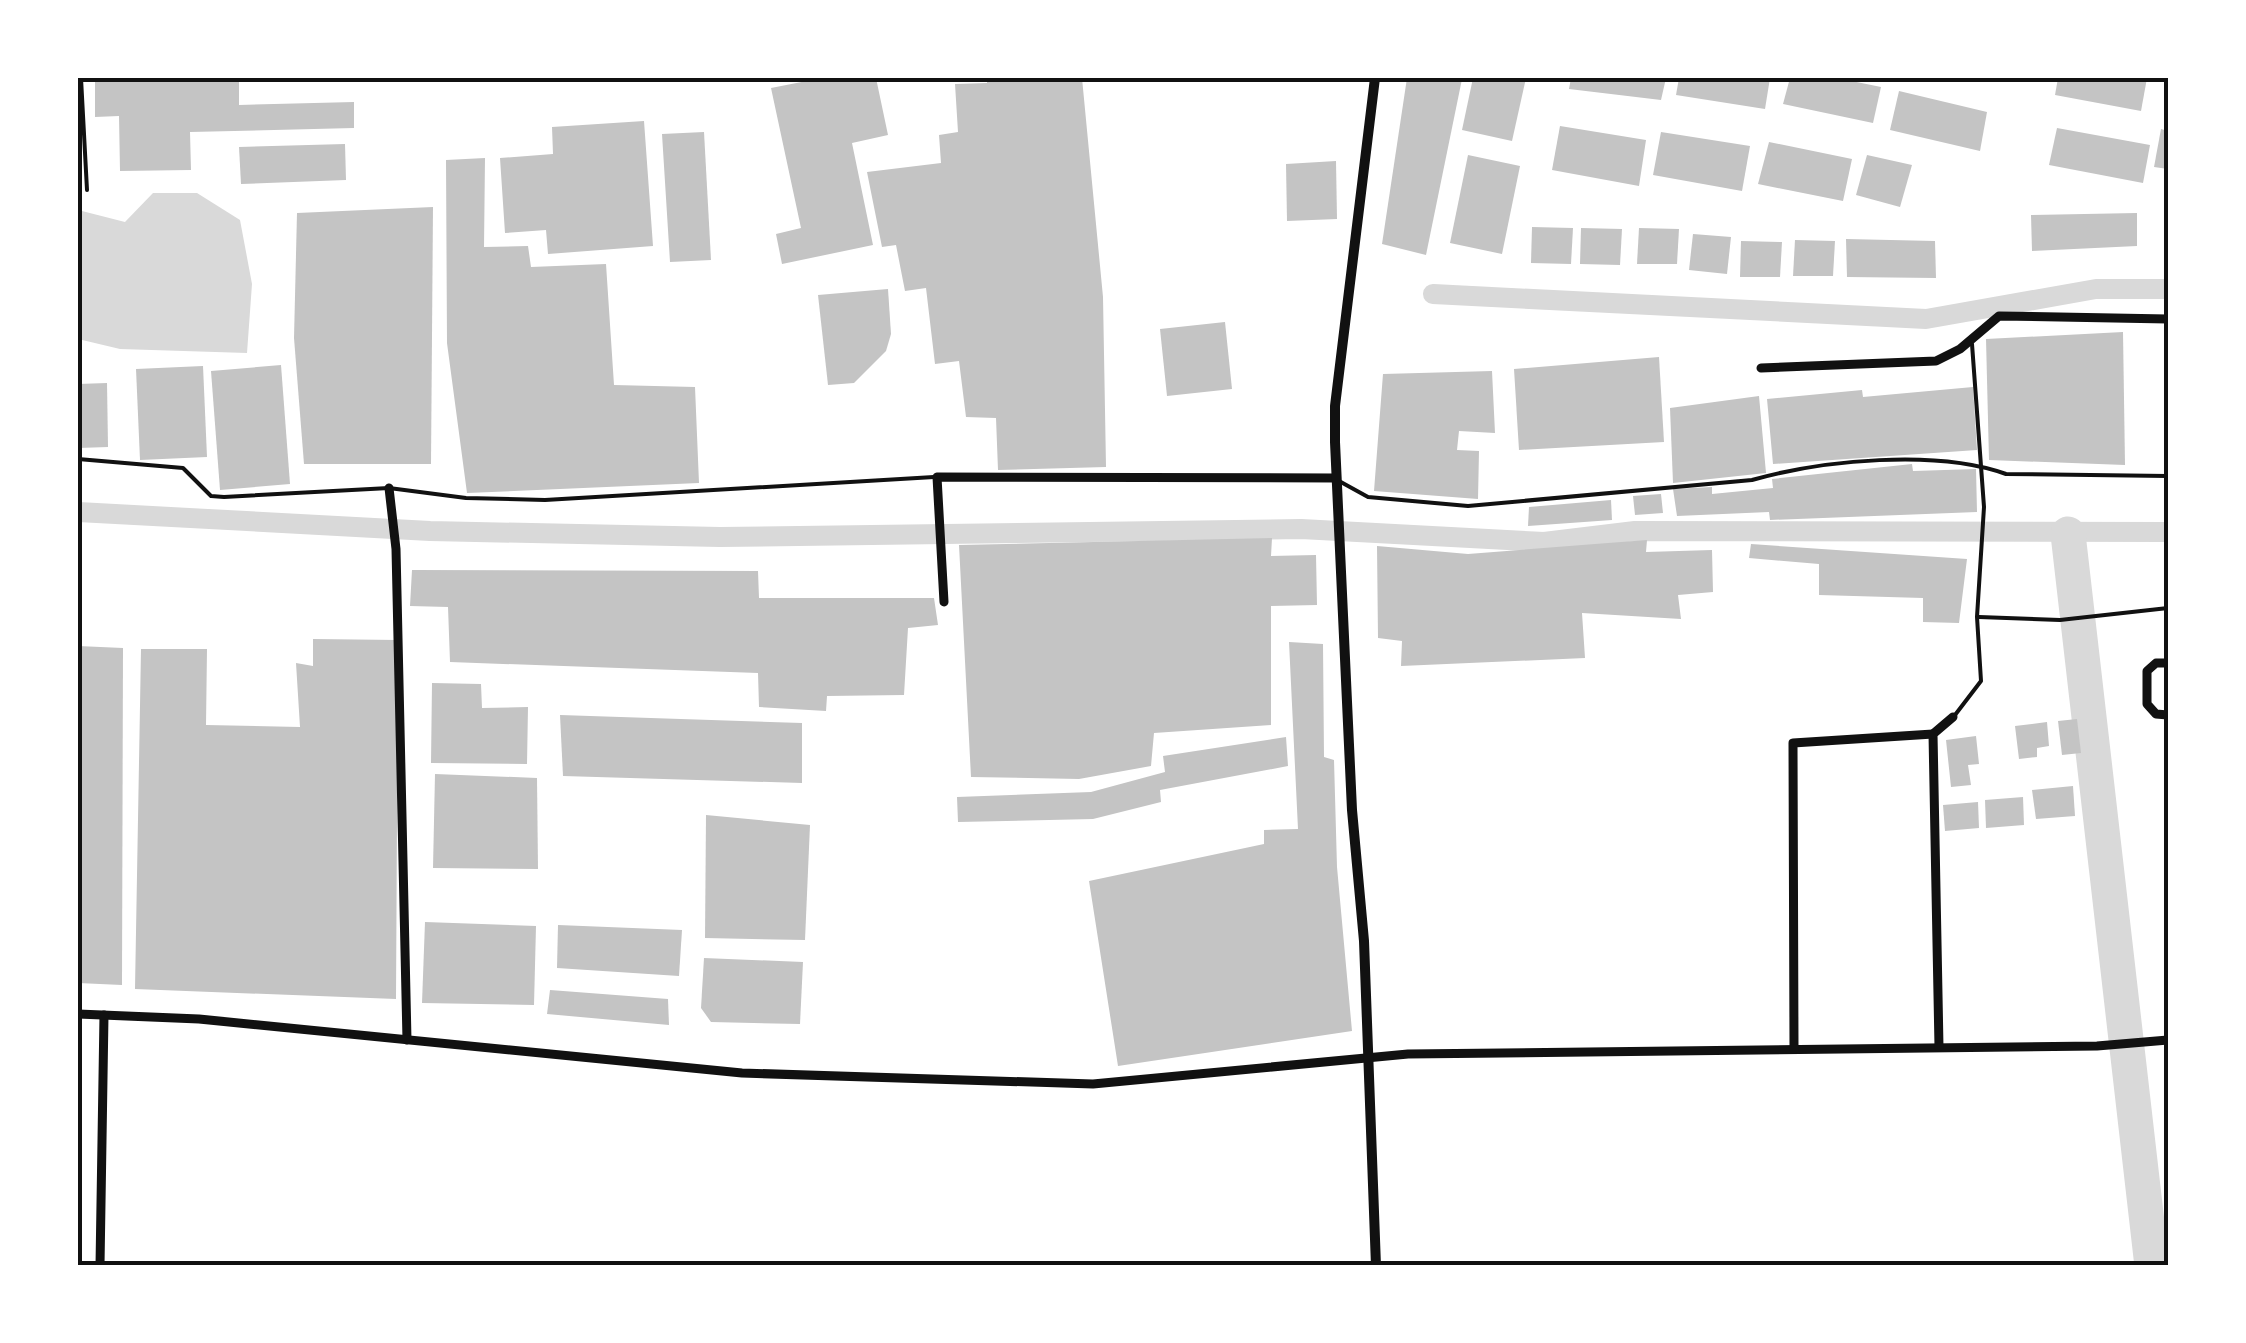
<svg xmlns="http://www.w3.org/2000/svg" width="2246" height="1343" viewBox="0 0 2246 1343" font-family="Spectral,serif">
<rect width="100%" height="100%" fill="#fff"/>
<polygon fill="#d9d9d9" points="153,193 197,193 240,220 252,284 247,353 120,349 78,339 78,210 125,222"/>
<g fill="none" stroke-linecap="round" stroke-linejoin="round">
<g stroke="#d9d9d9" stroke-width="20">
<polyline points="1433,294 1926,319 2096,289 2168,289"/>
<polyline points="78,512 430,531 720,537 1301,529 1544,542 1635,531 2168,532"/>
</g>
<polyline stroke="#d9d9d9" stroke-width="35" points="2068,534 2152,1266"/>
</g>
<g fill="#c4c4c4">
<polygon points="95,78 239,78 239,105 354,102 354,128 190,132 191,170 120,171 119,116 95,117"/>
<polygon points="822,78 876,78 888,135 852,143 873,245 782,264 776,234 801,228 771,88"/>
<polygon points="987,78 1082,78 1103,297 1106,467 998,470 996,418 966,417 959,361 935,364 926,288 905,291 896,245 882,247 867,172 941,163 939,135 958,132 955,84 987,83"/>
<polygon points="1407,78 1462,79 1426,255 1382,244"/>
<polygon points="1473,78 1526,78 1512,141 1462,130"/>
<polygon points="1571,78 1666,78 1661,100 1569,89"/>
<polygon points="1679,78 1770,78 1765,109 1676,95"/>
<polygon points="1790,78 1837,78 1881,87 1873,123 1783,104"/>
<polygon points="2058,78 2147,78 2141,111 2055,95"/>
<polygon points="1899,91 1987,112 1980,151 1890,130"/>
<polygon points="644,121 653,246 548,254 546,230 505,233 500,158 553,154 552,127"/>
<polygon points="1560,126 1646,140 1639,186 1552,170"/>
<polygon points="2057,128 2150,145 2143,183 2049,165"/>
<polygon points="2161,129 2168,131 2168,169 2154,167"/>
<polygon points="704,132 711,260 670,262 662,134"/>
<polygon points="1661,132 1750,146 1742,191 1653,175"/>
<polygon points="1769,142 1852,159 1843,201 1758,184"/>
<polygon points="345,144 346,180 241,184 239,147"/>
<polygon points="1468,155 1520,166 1502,254 1450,243"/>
<polygon points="1867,155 1912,165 1900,207 1856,195"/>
<polygon points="485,158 484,247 528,246 531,267 606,264 614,385 695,387 699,483 467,493 447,343 446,160"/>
<polygon points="1336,161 1337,219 1287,221 1286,164"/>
<polygon points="433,207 431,464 304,464 294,338 297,213"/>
<polygon points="2137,213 2137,246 2032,251 2031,215"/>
<polygon points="1532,227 1573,228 1571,264 1531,263"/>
<polygon points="1581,228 1622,229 1620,265 1580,264"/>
<polygon points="1639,228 1679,229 1677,264 1637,264"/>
<polygon points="1693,234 1731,237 1727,274 1689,270"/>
<polygon points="1846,239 1935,241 1936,278 1847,277"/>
<polygon points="1795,240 1835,241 1833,276 1793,276"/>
<polygon points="1741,241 1782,242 1780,277 1740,277"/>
<polygon points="888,289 891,334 886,351 854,383 828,385 818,295"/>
<polygon points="1225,322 1232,389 1167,396 1160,329"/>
<polygon points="2123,332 2125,465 1989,460 1986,339"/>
<polygon points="1659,357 1664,442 1519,450 1514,369"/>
<polygon points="281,365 290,484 220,490 211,371"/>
<polygon points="203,366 207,457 140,460 136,369"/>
<polygon points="1492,371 1495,433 1459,431 1457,450 1479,451 1478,499 1374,491 1383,374"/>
<polygon points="107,383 108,447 78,448 78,384"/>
<polygon points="1973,387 1977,450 1773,464 1767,399 1862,390 1863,397"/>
<polygon points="1759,396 1766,473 1673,483 1670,408"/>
<polygon points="1912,464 1913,471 1976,469 1977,512 1770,520 1769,512 1677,516 1673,489 1712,487 1712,494 1773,488 1772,479"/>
<polygon points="1661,494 1663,513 1635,515 1633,496"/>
<polygon points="1611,500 1612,520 1528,526 1529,507"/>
<polygon points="1272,538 1271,556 1316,555 1317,605 1271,606 1271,725 1154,733 1151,766 1079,779 971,777 959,545"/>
<polygon points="1647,540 1646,552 1712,550 1713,592 1678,595 1681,619 1582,613 1585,658 1401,666 1402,641 1378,638 1377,546 1468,554"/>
<polygon points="1751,544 1967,559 1959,623 1923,622 1923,598 1819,595 1819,564 1749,558"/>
<polygon points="412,570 758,571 759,598 934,598 938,625 908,628 904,695 827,696 826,711 759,707 758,673 450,662 448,607 410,606"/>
<polygon points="313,639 398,640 396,999 135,989 141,649 207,649 206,725 300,727 296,663 313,666"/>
<polygon points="1289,642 1323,644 1324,757 1334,760 1337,867 1352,1031 1118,1066 1089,881 1264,844 1264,830 1298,829"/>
<polygon points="78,646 123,648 122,985 78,983"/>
<polygon points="432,683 481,684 482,708 528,707 527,764 431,763"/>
<polygon points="560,715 802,723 802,783 563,776"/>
<polygon points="2077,719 2081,753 2062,755 2058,721"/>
<polygon points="2047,722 2049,746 2037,748 2037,757 2019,759 2015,726"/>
<polygon points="1976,736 1979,764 1968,765 1971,785 1951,787 1946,740"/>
<polygon points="1286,737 1288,766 1160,790 1161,802 1093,819 958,822 957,797 1091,792 1165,772 1163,756"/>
<polygon points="435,774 537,778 538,869 433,868"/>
<polygon points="2073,786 2075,816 2036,819 2032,790"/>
<polygon points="2023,797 2024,825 1986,828 1985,800"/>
<polygon points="1978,802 1979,828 1945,831 1943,805"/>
<polygon points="706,815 810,825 805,940 705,938"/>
<polygon points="425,922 536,926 534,1005 422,1003"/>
<polygon points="558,925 682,930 679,976 557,968"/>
<polygon points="704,958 803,962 800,1024 711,1022 701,1008"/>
<polygon points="550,990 668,999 669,1025 547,1014"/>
</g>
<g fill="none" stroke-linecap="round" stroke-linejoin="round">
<polyline stroke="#111" stroke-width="4" points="81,78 87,190"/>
<g stroke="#111" stroke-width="4">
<polyline points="78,459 183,468 211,496 224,497 389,488 466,498 545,500 934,477"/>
<path d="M1339,481L1368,497L1468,506L1752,480C1823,460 1936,449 2006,474L2168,476"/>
<polyline points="1979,617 2060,620 2168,608"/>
<polyline points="1955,715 1981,681 1977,617 1984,507 1972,344"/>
</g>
<g stroke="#111" stroke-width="9">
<polyline points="1761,368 1936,361 1960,349 1999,316 2168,319"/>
<polyline points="389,488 396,549 407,1040"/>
<polyline points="944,602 937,477 1335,478"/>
<polyline points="2168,663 2156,663 2147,671 2147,704 2156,714 2168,715"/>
<polyline points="78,1014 199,1019 742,1073 1093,1084 1408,1054 2097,1046 2168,1040"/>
<polyline points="1939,1047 1933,734 1953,717"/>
<polyline points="1794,1049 1793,743 1933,734"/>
<polyline points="100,1266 104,1015"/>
</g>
<polyline stroke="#111" stroke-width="10" points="1375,78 1335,406 1335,442 1352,810 1364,941 1376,1266"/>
</g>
<rect width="2246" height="1343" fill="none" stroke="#ffffff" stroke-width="160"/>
<rect x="80" y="80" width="2086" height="1183" fill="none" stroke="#111" stroke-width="4"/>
</svg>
